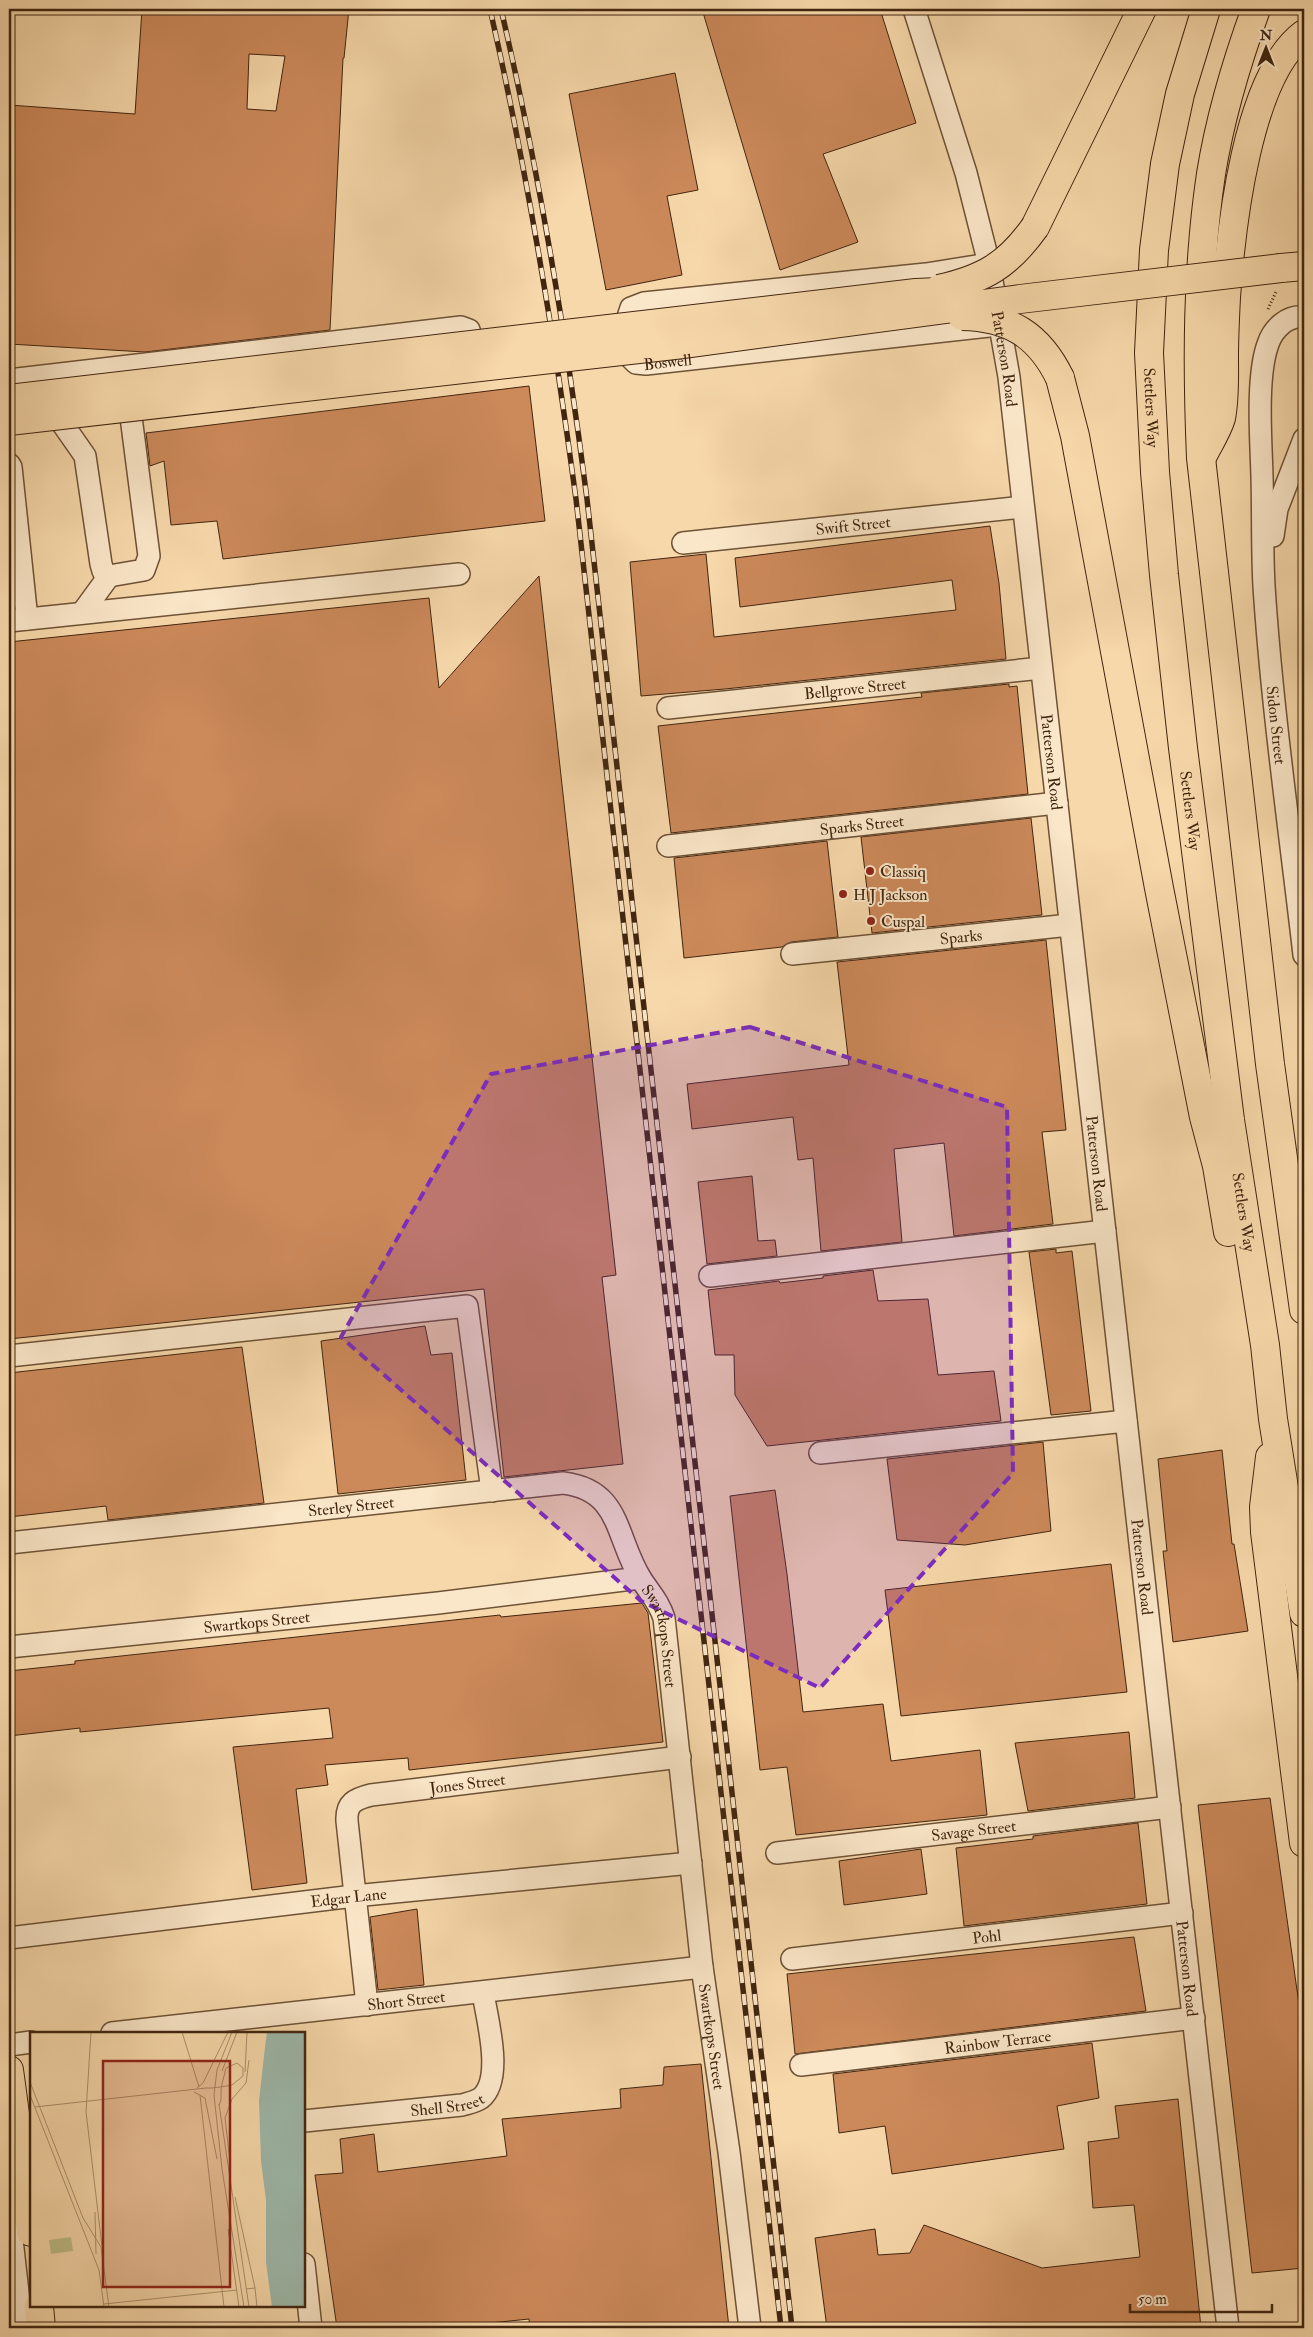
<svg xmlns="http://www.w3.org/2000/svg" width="1313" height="2337" viewBox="0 0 1313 2337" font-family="'IM FELL Double Pica',serif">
<rect width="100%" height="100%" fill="#f7d8aa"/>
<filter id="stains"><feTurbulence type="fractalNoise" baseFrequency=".004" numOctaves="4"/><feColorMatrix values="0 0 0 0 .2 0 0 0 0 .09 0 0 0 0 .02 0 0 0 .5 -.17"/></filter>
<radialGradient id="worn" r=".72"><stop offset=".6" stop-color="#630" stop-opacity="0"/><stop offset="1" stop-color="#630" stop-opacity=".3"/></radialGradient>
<g fill="#cc895a" stroke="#412510" fill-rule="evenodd">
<path d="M142,9H349L344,58H343L330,330L145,352L9,344V105L135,114ZM249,54L285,56L276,111L247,109Z"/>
<polygon points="702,9 880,9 916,123 823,154 858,242 780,270"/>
<polygon points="675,73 698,190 667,196 682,275 606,290 569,94"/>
<polygon points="529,386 545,521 223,559 217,521 171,525 164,461 150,466 146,433"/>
<polygon points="990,526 999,583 1006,659 725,689 641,696 630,562 706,554 714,637 956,610 952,580 740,607 735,558"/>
<polygon points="539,576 616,1275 602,1277 623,1464 504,1477 484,1289 9,1339 9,642 429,598 439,688"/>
<polygon points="1009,684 1009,687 1017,686 1028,794 671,833 658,726 922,697 921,693"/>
<polygon points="1031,818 1042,915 872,933 861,837"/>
<polygon points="827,841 838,937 791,942 782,947 684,958 674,858"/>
<polygon points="1046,940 1066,1130 1042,1132 1053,1224 954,1236 944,1143 894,1149 902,1242 821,1251 813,1158 798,1160 793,1117 692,1129 687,1084 849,1065 837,962"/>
<polygon points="752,1176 758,1241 775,1240 777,1256 707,1264 698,1182"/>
<polygon points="1056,1249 1056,1253 1072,1251 1091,1411 1051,1415 1029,1252"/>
<polygon points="873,1270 878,1301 928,1299 938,1375 994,1371 1001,1421 767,1446 735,1395 734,1355 715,1355 708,1290 779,1281 780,1283 823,1278 823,1276"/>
<polygon points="425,1326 431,1355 452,1353 466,1480 338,1494 321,1341"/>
<polygon points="242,1347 264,1503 108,1520 106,1506 9,1517 9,1373"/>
<polygon points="1043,1442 1051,1531 965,1545 897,1540 887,1459"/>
<polygon points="1222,1450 1232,1544 1234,1544 1248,1631 1173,1642 1163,1551 1167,1551 1158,1459"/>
<polygon points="775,1490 787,1574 803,1712 883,1704 891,1761 980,1750 987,1815 796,1835 787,1767 760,1770 730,1496"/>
<polygon points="1111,1564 1127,1692 901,1716 885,1590"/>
<polygon points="642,1603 648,1613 663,1742 409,1770 408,1758 325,1765 328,1785 296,1789 307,1883 252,1890 233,1747 333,1738 329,1708 80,1732 80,1728 9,1736 9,1671 75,1664 75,1661 500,1615 501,1617"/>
<polygon points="1129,1732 1135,1798 1028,1811 1015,1743"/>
<polygon points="1270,1798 1304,2040 1304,2268 1252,2273 1198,1805"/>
<polygon points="1138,1823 1147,1904 964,1926 956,1848 1033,1839 1033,1836"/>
<polygon points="921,1849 927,1894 844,1905 839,1861"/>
<polygon points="417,1909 424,1985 378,1990 370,1917"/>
<polygon points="1134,1937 1146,2011 795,2054 787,1974"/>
<polygon points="1092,2043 1099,2098 1057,2106 1064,2149 892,2174 885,2126 839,2133 833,2074"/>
<polygon points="701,2064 729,2328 530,2328 529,2319 442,2328 337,2328 315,2175 343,2173 340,2139 374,2134 378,2172 507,2156 502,2119 621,2108 620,2089 663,2085 664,2067"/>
<polygon points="1178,2099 1201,2328 827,2328 815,2238 875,2229 878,2255 910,2253 924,2225 1042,2268 1140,2257 1134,2205 1093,2208 1088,2142 1119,2138 1115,2106"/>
</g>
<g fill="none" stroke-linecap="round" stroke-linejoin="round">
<g stroke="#6e5236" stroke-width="24">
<g id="minor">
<path id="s1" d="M914,9L966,173L989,264L1009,377L1228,2328"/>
<path id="s2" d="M989,264L926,274L644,303L631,308L628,317L630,357L636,363L646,364L989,326"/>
<path id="s3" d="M1304,317C1287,315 1273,329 1268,344C1256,377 1261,440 1262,476C1263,512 1262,549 1264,586C1272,709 1290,832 1304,955"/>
<polyline points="9,380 461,327 469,330 470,333 473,358"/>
<polyline points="62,423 85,456 101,564 103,571 109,576 144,570 149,556 131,417"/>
<polyline points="9,464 11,467 27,619"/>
<polyline points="1273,536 1277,509 1304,439"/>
<path id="s4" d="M683,543L1023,507"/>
<polyline points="82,613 109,576"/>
<polyline points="9,621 459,574"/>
<path id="s5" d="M668,708L1041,668"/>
<path id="s6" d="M668,846L1057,803"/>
<path id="s7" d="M792,954L1070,925"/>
<polyline points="710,1276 1105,1231"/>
<polyline points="9,1356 467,1306 492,1491"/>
<polyline points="820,1453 1126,1421"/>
<path id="s8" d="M9,1543L563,1483C622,1490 615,1538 641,1579C650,1593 659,1602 664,1618L702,1967L729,2152L750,2328"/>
<path id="s9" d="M9,1647L438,1603L640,1578"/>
<path id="s10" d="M777,1853L1170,1807"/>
<path id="s11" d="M9,1938L354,1896L691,1863"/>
<path id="s12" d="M792,1959L1182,1913"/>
<path id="s13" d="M367,2005L347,1821C346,1803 355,1799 371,1795L680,1757"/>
<path id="s14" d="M112,2033L702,1967"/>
<polyline points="9,2045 31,2042"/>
<path id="s15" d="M801,2065L1194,2018"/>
<path id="s16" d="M304,2121L462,2105C469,2103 475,2102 481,2098C504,2079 487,2019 483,1993"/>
<polyline points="9,2213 22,2328"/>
<polyline points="304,2264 311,2328"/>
</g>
</g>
<g stroke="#412510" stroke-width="30">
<g id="major">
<polyline points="9,2070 31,2232"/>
<polyline points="39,2306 41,2328"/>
</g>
</g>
<g stroke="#412510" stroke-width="30">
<g id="highway">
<path id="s17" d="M1206,9L1180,94L1165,164L1154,250L1149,353L1155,472L1164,575L1183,748L1230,1120L1265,1345L1273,1419L1304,1613"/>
<path d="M1256,9C1237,61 1220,118 1211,174C1197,268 1197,364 1201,458L1270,1064L1304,1310"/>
<polyline points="1035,227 1142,9"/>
<polyline points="1281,268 1304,266"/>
<polyline points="1060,378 1075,436 1159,888 1204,1117 1217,1166 1228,1232"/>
<path d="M1203,455C1209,443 1217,431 1221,418C1225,398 1224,377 1224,357C1224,337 1225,317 1226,297C1231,229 1247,76 1304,34"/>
<polyline points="1270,1457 1264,1507 1265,1532 1304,1843"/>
</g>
</g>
<polyline stroke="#412510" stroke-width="3" stroke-dasharray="1 2.5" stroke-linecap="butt" points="1268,309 1276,292"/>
<use href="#minor" stroke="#fae6c8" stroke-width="21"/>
<use href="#major" stroke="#f7d8aa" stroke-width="28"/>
<use href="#highway" stroke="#f7d8aa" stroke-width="28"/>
<g stroke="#412510" stroke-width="5.5">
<g id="rail">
<path d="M490,9C527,171 554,334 576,499L781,2328"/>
<path d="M501,9C539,171 566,334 587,499L792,2328"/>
</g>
</g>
<use href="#rail" stroke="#fae6c8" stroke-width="4" stroke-dasharray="11" stroke-linecap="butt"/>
<g stroke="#412510" stroke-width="30" stroke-linecap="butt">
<g id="highway-bridge">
<path d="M939,289C984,279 1008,265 1035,227"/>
<path d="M962,316C1010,317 1039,335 1060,378"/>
<polyline points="9,399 916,293 961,291"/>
<polyline points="9,421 683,344 1020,299 1281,268"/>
</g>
</g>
<use href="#highway-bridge" stroke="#f7d8aa" stroke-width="28"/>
</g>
<path fill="#7b2cbf" fill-opacity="0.2" stroke="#7b2cbf" stroke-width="4" stroke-dasharray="10 6" stroke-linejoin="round" d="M750,1027L1007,1107L1013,1473L820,1688L641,1601L341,1337L491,1074Z"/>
<g fill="#8f2418" stroke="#fae6c8" stroke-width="2">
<circle cx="870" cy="871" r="5"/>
<circle cx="843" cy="894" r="5"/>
<circle cx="871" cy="921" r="5"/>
</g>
<g text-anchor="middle" stroke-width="4" stroke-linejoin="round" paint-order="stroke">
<g font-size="16" fill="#412510" stroke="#fae6c8">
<text dy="6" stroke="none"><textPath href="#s1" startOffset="362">Patterson Road</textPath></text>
<text dy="6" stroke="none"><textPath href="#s2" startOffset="451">Boswell</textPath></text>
<text dy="6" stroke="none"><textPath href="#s17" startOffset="405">Settlers Way</textPath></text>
<text dy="6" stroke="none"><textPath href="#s4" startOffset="171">Swift Street</textPath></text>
<text dy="6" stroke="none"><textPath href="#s5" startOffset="188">Bellgrove Street</textPath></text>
<text dy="6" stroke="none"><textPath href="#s3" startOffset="431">Sidon Street</textPath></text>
<text dy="6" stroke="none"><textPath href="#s1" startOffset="768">Patterson Road</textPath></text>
<text dy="6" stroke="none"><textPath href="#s17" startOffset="810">Settlers Way</textPath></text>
<text dy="6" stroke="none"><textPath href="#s6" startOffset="195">Sparks Street</textPath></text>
<text dy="6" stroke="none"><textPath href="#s7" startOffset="170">Sparks</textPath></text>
<text dy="6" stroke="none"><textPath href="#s1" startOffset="1172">Patterson Road</textPath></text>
<text dy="6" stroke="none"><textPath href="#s17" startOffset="1215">Settlers Way</textPath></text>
<text dy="6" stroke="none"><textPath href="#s8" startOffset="344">Sterley Street</textPath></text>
<text dy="6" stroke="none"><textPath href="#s1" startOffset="1578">Patterson Road</textPath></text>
<text dy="6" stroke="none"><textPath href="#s9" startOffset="249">Swartkops Street</textPath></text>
<text dy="6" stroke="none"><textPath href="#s8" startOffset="751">Swartkops Street</textPath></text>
<text dy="6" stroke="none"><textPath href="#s13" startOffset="322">Jones Street</textPath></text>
<text dy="6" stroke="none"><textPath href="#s10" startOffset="198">Savage Street</textPath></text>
<text dy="6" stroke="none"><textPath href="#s11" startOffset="342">Edgar Lane</textPath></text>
<text dy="6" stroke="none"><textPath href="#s12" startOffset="196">Pohl</textPath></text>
<text dy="6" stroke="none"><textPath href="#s1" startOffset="1982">Patterson Road</textPath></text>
<text dy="6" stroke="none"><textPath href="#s14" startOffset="296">Short Street</textPath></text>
<text dy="6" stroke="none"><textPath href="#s8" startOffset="1156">Swartkops Street</textPath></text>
<text dy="6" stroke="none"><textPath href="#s15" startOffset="198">Rainbow Terrace</textPath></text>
<text dy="6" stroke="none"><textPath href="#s16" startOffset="144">Shell Street</textPath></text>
</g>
<g font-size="16" fill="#412510" stroke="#fae6c8" text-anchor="start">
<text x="880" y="877">Classiq</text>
<text x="853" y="900">H J Jackson</text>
<text x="881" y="927">Cuspal</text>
</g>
</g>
<g transform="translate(30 2032)">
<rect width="275" height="275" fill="#f7d8aa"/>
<path d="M41,205L43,219L21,222L19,208Z" fill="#bebe87"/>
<path d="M275,0V275H242L236,230V168L231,129L229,69L235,15L237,0Z" fill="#9db9ab"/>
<path fill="none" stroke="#ae906c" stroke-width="1" d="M61,0L56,80L72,214M152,0L169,55M202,0L187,38L184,63L192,137L214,275M192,39L207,0M215,40L217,0M0,50L53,186L71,215L79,275M167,56L173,51L198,0M164,60L175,66L187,127M0,63L69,238L74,275M170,63L194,275M202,67L216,51L219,28M189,72L219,275M5,75L176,56H182L197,54L202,53L213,44V36L207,31L196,36L192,52L191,58V68L189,73M200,129L195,86L202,67M205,165L225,256L216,257M65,180L66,222M198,197L209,275M225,256L227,275M74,272L207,258"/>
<path fill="#8f2418" fill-opacity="0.15" stroke="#8f2418" stroke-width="2.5" d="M73,29H200V255H73Z"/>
<rect width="275" height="275" fill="none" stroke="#412510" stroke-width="2.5"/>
</g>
<rect width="1313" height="2337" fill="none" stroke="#f7d8aa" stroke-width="30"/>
<rect x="10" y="10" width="1293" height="2317" fill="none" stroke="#412510" stroke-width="2.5"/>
<rect x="15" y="15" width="1283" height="2307" fill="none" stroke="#412510"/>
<g transform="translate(1266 48)" stroke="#fae6c8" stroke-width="4" paint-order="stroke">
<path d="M0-4L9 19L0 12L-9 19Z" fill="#412510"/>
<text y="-8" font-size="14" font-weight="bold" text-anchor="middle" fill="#412510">N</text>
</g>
<path d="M1130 2304v8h142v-8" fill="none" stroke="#412510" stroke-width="2.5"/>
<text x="1138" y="2304" font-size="15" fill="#412510" stroke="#fae6c8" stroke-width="4" paint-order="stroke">50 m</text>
<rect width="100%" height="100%" filter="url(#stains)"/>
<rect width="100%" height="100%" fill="url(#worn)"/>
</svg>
